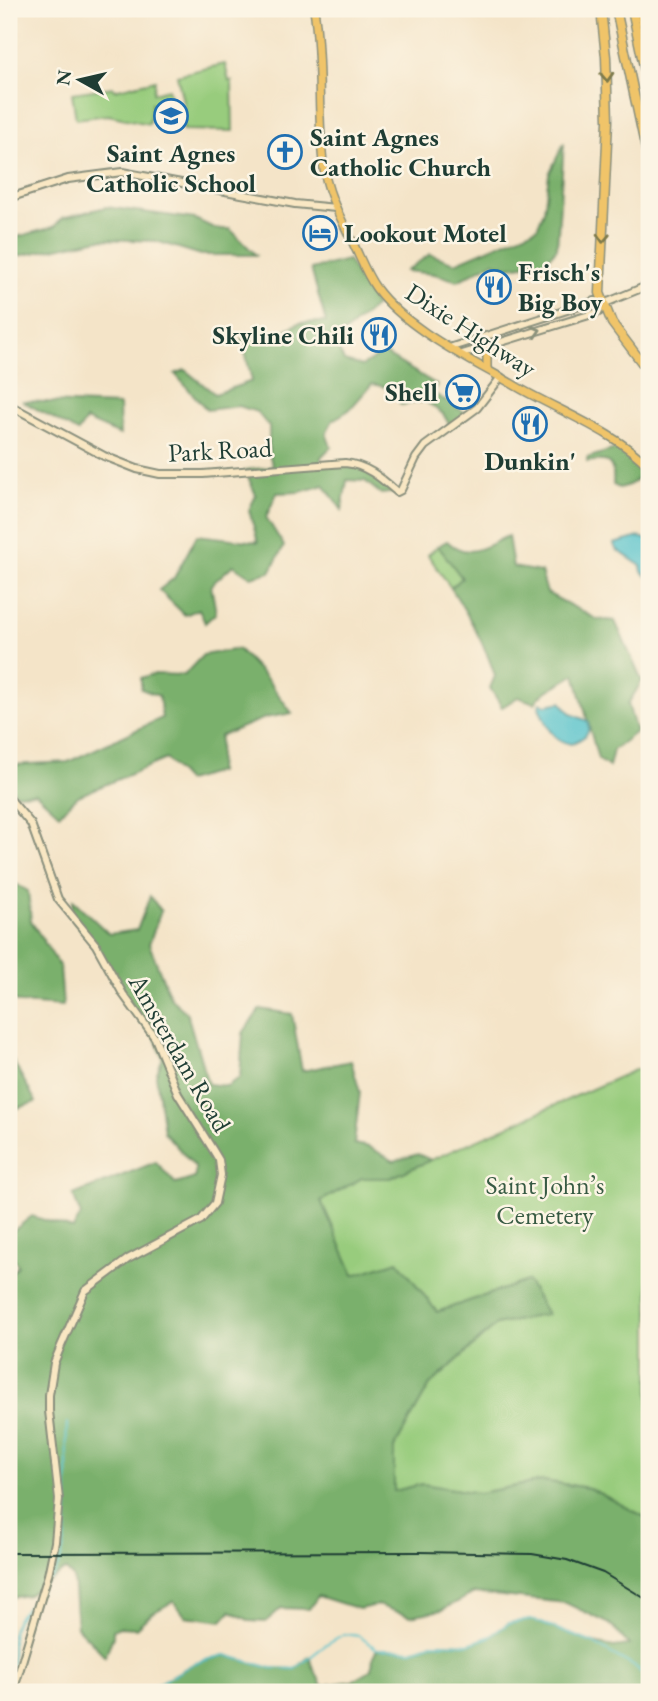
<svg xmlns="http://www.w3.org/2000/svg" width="658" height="1701" viewBox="0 0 658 1701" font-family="'EB Garamond',serif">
<rect width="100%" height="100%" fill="#fcf5e5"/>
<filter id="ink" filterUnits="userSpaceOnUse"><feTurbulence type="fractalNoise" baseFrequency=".0143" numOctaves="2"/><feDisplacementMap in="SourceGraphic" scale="14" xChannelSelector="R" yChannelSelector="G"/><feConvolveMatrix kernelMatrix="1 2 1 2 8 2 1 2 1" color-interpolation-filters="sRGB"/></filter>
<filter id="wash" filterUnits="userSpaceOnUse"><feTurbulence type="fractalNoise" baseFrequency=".00686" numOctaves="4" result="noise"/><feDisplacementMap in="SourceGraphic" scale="28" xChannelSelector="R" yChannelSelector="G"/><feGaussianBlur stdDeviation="1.57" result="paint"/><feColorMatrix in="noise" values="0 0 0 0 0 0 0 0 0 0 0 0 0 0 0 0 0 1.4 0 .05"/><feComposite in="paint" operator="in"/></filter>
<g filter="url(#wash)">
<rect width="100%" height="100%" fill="#f4e4c8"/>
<g fill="#98cc7d" stroke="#5c8458" stroke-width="2">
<polygon points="225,64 229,81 232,81 233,131 183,130 184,106 177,75"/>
<polygon points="155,80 153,93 168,89 177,115 158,121 152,103 149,124 108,115 76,119 72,93 113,87 114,90"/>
<polygon points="438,546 462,578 451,588 428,555"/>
<polygon points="649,1067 649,1519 589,1488 544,1481 479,1493 422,1484 394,1492 394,1448 430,1385 496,1325 547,1314 527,1281 437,1312 398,1261 354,1276 321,1201 362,1178 390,1178 635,1070"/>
</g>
<g fill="#7ab06c" stroke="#4c7650" stroke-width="2">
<polygon points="564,143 557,248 545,262 509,267 493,262 458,281 434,274 406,271 430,254 455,263 537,228 544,211 549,174"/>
<polygon points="106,207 195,219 216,229 230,229 256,255 201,255 156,241 100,239 9,258 9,239 54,227 62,218"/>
<polygon points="348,260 376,306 334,341 344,361 362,366 383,353 437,385 433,393 469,415 451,427 443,414 425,401 401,405 390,388 372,384 349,410 333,420 326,433 331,447 321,457 321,463 363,467 397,492 381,494 365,481 347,480 342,510 324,485 300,492 277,493 266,517 284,546 270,572 251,577 233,565 211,585 216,613 205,623 199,609 185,615 159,590 174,578 197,535 258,542 249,510 256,495 245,470 273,467 269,454 269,427 257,412 239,406 207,410 175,374 185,370 215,394 252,381 242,339 274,336 299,323 326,322 311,269"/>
<polygon points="22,401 119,405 120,435 86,420 78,432"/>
<path d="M615,449C640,458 652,481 619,488L613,485C615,462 609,458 587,462V458Z"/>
<path d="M508,536L513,567L541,572L547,593L596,619L615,621L642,681L628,704L636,732L613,750L609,767L598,759L575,674C563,684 542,690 535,703L518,697L502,707L490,688L495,676C485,644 469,616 451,588L462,578L438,546L447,541C468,561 485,546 508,536Z"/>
<path d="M238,649L266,678L292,713L265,718L220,736L218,772L186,781L166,759L78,796L59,814L36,793L16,794C8,784 7,777 12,765L68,762L162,718L159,696L141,689V678L153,674L184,675L203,655Z"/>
<polygon points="9,880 28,891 31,921 60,967 63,1006 20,1003 9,998"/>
<polygon points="150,896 161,911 149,944 171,999 187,1013 208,1084 227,1086 240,1077 243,1033 260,1009 292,1014 302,1071 351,1061 360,1092 354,1144 369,1147 394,1161 418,1154 431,1160 390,1178 362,1178 321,1201 354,1275 398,1261 437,1312 527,1281 547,1314 496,1325 430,1385 394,1448 394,1491 422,1484 479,1493 543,1481 589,1488 649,1519 649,1692 144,1692 195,1663 225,1655 271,1668 295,1669 309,1657 322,1686 352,1681 372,1669 373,1656 377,1649 412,1650 433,1643 469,1644 489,1637 509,1623 533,1620 593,1643 614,1647 629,1645 610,1624 566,1603 474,1593 442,1610 410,1616 377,1605 359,1609 318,1596 309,1609 281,1608 266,1622 250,1621 231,1611 222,1621 185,1616 174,1601 151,1614 136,1628 119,1627 113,1630 113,1637 105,1656 77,1627 73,1577 65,1570 28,1595 9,1598 9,1571 11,1569 9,1567 9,1276 18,1266 9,1247 9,1234 32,1216 73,1229 81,1215 73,1195 156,1162 176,1184 195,1178 195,1167 164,1132 156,1075 163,1058 155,1038 132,1007 104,959 70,915 73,900 109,934 137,930"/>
<polygon points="9,1054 36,1102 9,1111"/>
</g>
<g fill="#56c3cc" stroke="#3a8080" stroke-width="2">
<polygon points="639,537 649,540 648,577 642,572 641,566 616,549 614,544"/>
<path d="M561,702L571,714L588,721C591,736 582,738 571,744C550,740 546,724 539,707L540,703L547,705Z"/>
</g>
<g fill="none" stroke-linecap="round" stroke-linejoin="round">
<g stroke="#56c3cc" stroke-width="2">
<path d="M50,1579C77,1547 64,1465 67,1423"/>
<polyline points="9,1667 12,1665 12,1631 17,1619 40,1591"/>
<polyline points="144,1692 195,1663 225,1655 271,1668 295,1669 328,1643 344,1634 359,1636 377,1649 412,1650 433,1643 469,1644 489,1637 509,1623 533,1620 593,1643 637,1668 649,1681"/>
</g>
</g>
</g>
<g filter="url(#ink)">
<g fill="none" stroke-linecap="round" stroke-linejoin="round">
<g stroke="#8a907e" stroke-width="10">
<g id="secondary">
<polyline points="9,198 68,179 122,172 295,204 336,208"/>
<polyline points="452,347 595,301 603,304 649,285"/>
<polyline points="462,354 599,312 603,304"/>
<path d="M9,405L104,456L137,469L160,474H203L345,463C367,465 381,478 397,492L401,490L416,458L425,446L477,408L501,377"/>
<polyline points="9,798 31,824 58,899 96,945 123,994 155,1038 178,1094 213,1150 219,1160 221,1175 215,1203 201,1220 128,1259 85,1291 61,1346 54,1363 49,1395 49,1411 59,1499 55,1542 48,1575 13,1692"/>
</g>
</g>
<g stroke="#8a907e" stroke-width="10">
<g id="primary">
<path d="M314,9C322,60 317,111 323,162C326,191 339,215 352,241C360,257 366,274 376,288C405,328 471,360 514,385C556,410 617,432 649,467"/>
<polyline points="487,369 487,353 493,344"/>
</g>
</g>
<g stroke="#8a907e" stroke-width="11">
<g id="highway">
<polyline points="601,9 606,57 608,121 600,293 612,323 649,372"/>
<polyline points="616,9 649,164"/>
<polyline points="632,9 649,91"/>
<polyline points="640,9 649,48"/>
</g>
</g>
<use href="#secondary" stroke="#f9e7c3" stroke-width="6"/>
<use href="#primary" stroke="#f0c469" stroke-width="7"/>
<use href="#highway" stroke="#f0c469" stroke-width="8"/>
<polyline stroke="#1f3d34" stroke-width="2" points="9,1553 419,1552 532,1554 567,1560 603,1573 649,1601"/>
</g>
<defs><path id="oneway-chevron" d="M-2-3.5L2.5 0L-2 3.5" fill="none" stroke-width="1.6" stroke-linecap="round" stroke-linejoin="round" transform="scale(1.75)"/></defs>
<g stroke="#7d7a4c">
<use href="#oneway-chevron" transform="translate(607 77) rotate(87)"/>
<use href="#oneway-chevron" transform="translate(603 238) rotate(93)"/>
</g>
<use stroke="#8c927c" href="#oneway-chevron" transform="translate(536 331) rotate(-17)"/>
</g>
<defs>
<g id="school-ring" transform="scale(1.75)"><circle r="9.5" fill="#fcf5e5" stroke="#1f6fb2" stroke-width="1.5"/><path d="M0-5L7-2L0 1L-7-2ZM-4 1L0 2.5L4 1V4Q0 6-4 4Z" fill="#1f6fb2"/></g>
<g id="church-ring" transform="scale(1.75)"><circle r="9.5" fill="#fcf5e5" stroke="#1f6fb2" stroke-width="1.5"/><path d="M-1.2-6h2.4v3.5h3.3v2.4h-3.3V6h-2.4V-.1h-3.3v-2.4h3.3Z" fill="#1f6fb2"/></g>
<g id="hotel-ring" transform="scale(1.75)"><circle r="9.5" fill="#fcf5e5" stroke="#1f6fb2" stroke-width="1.5"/><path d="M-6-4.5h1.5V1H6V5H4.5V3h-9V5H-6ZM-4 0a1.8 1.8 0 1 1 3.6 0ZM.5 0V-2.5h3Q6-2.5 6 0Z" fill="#1f6fb2"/></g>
<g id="restaurant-ring" transform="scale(1.75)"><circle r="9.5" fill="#fcf5e5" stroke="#1f6fb2" stroke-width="1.5"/><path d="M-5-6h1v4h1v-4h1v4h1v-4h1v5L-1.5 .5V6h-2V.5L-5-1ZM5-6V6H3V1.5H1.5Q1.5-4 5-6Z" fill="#1f6fb2"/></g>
<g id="supermarket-ring" transform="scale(1.75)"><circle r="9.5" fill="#fcf5e5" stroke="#1f6fb2" stroke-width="1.5"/><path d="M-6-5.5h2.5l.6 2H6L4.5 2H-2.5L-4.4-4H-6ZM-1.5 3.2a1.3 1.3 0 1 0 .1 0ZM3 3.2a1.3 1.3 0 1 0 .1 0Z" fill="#1f6fb2"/></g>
</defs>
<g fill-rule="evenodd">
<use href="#school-ring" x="171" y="116"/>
<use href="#church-ring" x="285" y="152"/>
<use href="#hotel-ring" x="320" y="233"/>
<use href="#restaurant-ring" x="494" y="287"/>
<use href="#restaurant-ring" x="379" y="335"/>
<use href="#supermarket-ring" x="463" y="392"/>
<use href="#restaurant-ring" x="530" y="424"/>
</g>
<g text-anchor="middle" stroke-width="5" stroke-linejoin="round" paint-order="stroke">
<g font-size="26" font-weight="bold" fill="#1f3d34" stroke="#fcf5e5" text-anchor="start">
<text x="310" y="146">Saint Agnes<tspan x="310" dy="30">Catholic Church</tspan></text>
<text x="171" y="162" text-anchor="middle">Saint Agnes<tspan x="171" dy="30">Catholic School</tspan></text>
<text x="344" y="242">Lookout Motel</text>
<text x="518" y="281">Frisch's<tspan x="518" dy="30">Big Boy</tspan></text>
<text x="354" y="344" text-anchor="end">Skyline Chili</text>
<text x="438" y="401" text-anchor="end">Shell</text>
<text x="530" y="470" text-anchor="middle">Dunkin'</text>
</g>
<g font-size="26" fill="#1f3d34" stroke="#fcf5e5">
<text transform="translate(471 330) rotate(33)" y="9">Dixie Highway</text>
<text transform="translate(220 450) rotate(-3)" y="9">Park Road</text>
<text transform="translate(180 1053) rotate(60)" y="9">Amsterdam Road</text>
</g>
<g font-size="26" fill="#375a43" stroke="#fcf5e5">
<text x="545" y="1194">Saint John’s<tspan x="545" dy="30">Cemetery</tspan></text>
</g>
</g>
<rect width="658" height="1701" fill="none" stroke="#fcf5e5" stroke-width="35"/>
<g transform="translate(80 80) rotate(278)" stroke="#fcf5e5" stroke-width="5" paint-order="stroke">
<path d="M0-5L12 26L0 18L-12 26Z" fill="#1f3d34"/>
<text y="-10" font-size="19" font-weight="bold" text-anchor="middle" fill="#1f3d34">N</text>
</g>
</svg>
